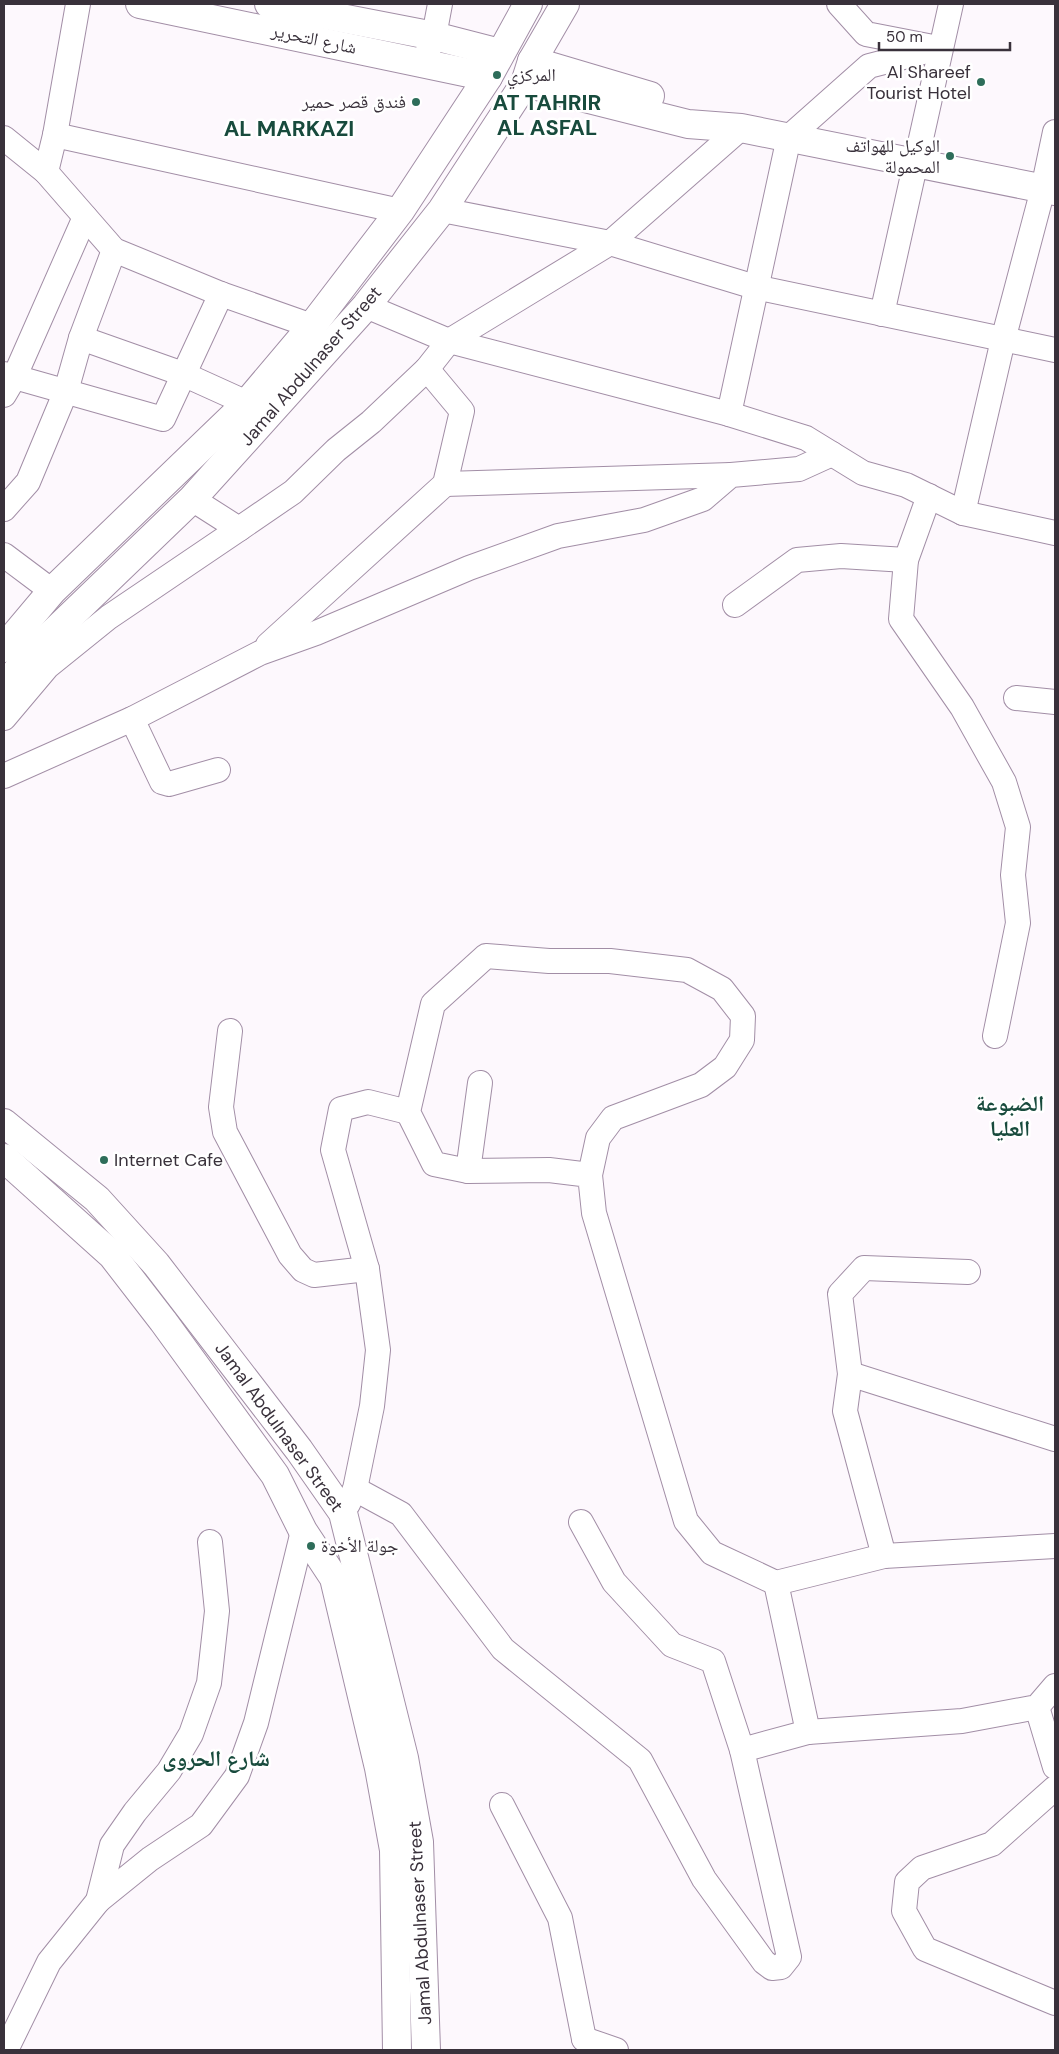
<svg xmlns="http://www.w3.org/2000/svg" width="1059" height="2054" viewBox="0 0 1059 2054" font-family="'DM Sans','Noto Naskh Arabic',sans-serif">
<rect width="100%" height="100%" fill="#fdf8fd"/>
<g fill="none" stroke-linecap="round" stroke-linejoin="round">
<g stroke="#a28ea6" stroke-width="26">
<g id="minor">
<polyline points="839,4 866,34 933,47"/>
<polyline points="423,63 434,36 440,4"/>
<polyline points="55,135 400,211"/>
<polyline points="4,138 46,172 114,250 221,294 312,326"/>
<polyline points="46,172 55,135 78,4"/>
<polyline points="442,210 610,243 755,287 1055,350"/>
<polyline points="366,306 449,341 729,414 806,438 863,473 906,485 963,513 1055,533"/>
<polyline points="882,314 951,4"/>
<polyline points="81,338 183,374 247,403"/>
<polyline points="4,374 163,419 221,294"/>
<polyline points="4,395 14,378 85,217"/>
<polyline points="729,414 789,137 869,66 939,48"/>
<polyline points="445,484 731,475"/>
<polyline points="929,496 906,560 901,619 962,707 1004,782 1018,827 1013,875 1018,923 995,1036"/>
<polyline points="192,499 239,529 293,492 336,450 371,422 427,369 449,341 610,243 741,128"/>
<polyline points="4,509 28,482 66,391 81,338 114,250"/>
<polyline points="963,513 1003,340 1043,189 1055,132"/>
<polyline points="4,555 52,591"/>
<polyline points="735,605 797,560 841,556 906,560"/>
<polyline points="268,645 445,484 462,411 427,369"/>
<polyline points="1016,698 1055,702"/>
<polyline points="4,718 47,667 109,617 239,529"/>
<polyline points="132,719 162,782 169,784 218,770"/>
<polyline points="4,776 132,719 260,653 316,633 469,568 558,536 644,520 703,499 731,475 799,469 832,454"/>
<polyline points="230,1031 221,1107 225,1132 290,1255 303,1270 314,1275 367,1269"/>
<polyline points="468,1171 480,1083"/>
<polyline points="590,1175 549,1170 468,1171 434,1164 408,1112 433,1004 486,956 549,961 610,961 687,970 722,989 743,1016 742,1040 725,1067 701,1085 613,1118 598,1138 590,1175 594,1213 686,1521 712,1553 776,1583 884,1556 1055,1546"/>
<polyline points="850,1374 1055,1439"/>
<polyline points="355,1489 401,1514 503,1649 640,1760 704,1879 764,1962 772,1968 781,1967 789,1957 742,1750 713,1661 672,1645 614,1582 581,1522"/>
<polyline points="348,1504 355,1489 372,1406 378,1350 367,1269 333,1150 341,1109 368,1102 408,1112"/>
<polyline points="884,1556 845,1411 850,1374 840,1294 864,1268 968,1272"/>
<polyline points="776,1583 808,1732"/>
<polyline points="1037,1707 1055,1767"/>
<polyline points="742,1750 808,1732 962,1721 1037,1707 1055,1686"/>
<polyline points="1055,1788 992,1844 922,1868 907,1882 904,1911 925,1949 1055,2003"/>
<polyline points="502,1805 560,1918 584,2039"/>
<polyline points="98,1901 112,1845 135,1812 169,1771 191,1734 209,1683 217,1611 210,1542"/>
<polyline points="584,2039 616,2050"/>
<polyline points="6,2050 49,1962 98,1901 150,1859 201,1825 237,1776 256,1723 303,1531"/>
</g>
</g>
<g stroke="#a28ea6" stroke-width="30">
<g id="major">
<polyline points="140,4 488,77"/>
<polyline points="269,4 434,36 500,53"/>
<polyline points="532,61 650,96"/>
<polyline points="525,83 688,124 741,128 1055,191"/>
<polyline points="4,648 52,591 247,403 312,326 400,211 488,77 528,4"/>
<polyline points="4,686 34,651 192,499 366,306 442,210 525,83 532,61 565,4"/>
<polyline points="4,1123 97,1199 156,1264 299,1450 343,1513 404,1758 419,1842 426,2050"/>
<polyline points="4,1158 112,1255 163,1321 275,1475 303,1531 334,1578 379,1768 394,1850 397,2050"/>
</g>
</g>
<use href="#minor" stroke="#fff" stroke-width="24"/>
<use href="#major" stroke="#fff" stroke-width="28"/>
</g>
<g fill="#2e6d5a" stroke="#fff" stroke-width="2">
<circle cx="497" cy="75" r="5"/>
<circle cx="981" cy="82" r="5"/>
<circle cx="416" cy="102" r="5"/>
<circle cx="950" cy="156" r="5"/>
<circle cx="104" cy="1160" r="5"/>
<circle cx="311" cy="1546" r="5"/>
</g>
<g text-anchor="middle" stroke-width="5" stroke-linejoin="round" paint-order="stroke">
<g font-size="18" fill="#39313b" stroke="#fff">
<text transform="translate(314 39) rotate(12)" y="6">شارع التحرير</text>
<text transform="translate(311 366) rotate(-49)" y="6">Jamal Abdulnaser Street</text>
<text transform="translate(279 1427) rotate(54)" y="6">Jamal Abdulnaser Street</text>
<text transform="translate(420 1923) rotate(-93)" y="6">Jamal Abdulnaser Street</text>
</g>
<g font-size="18" fill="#39313b" stroke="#fff" text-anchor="end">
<text x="971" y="78">Al Shareef<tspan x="971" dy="21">Tourist Hotel</tspan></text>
<text x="507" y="81" text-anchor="start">المركزي</text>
<text x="406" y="108">فندق قصر حمير</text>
<text x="940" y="152">الوكيل للهواتف<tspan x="940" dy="21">المحمولة</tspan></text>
<text x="114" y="1166" text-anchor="start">Internet Cafe</text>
<text x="321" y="1552" text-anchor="start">جولة الأخوة</text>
</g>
<g font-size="22" font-weight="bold" fill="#184b3d" stroke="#fff">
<text x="547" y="110">AT TAHRIR<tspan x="547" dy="25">AL ASFAL</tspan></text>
<text x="289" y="136">AL MARKAZI</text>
<text x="1010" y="1111">الضبوعة<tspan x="1010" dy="25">العليا</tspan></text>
<text x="216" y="1766">شارع الحروى</text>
</g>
</g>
<rect width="1059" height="2054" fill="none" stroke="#39313b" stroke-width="10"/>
<path d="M879 42v8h131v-8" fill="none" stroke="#39313b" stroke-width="2.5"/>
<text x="886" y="42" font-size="15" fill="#39313b" stroke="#ffffff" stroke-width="4" paint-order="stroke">50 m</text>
</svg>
